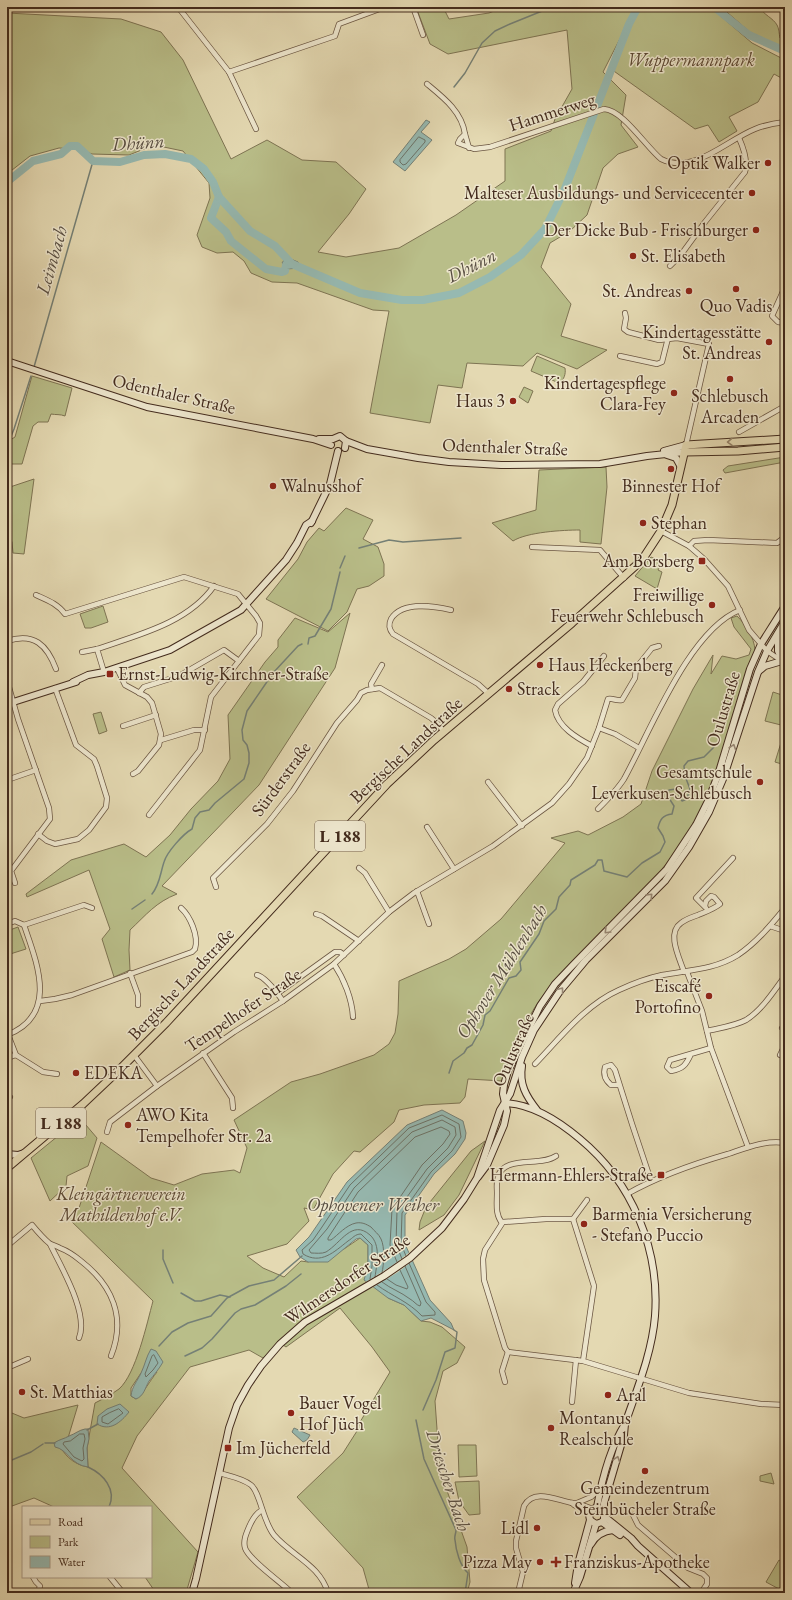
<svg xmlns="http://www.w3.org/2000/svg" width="792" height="1600" viewBox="0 0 792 1600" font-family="'EB Garamond',serif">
<rect width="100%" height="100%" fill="#e4d9b2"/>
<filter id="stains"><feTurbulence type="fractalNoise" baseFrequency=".005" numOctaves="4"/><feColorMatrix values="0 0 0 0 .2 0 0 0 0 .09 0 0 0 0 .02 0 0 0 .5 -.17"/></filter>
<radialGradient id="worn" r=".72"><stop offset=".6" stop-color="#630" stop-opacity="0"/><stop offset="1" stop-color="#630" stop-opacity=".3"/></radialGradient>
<g fill="#b9be89" stroke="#7e7453" fill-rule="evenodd">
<polygon points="416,7 443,7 449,19 489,13 504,7 636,7 603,72 626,95 621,125 638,147 618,154 603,168 587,215 570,231 550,243 541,267 571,304 561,336 607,350 577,369 537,353 523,366 467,363 462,388 438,385 430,423 370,413 389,311 373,310 297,283 272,282 251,273 244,261 233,252 217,253 202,247 197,235 210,198 209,183 183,151 154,145 129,155 92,154 79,149 59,148 30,156 7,174 7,13 121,19 161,32 183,60 231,159 267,140 302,160 336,162 366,189 349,214 318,252 346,257 399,248 456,215 505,181 505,149 551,131 555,119 572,89 567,30 448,54 430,44"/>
<polygon points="640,7 710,7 752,43 785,60 785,80 774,74 758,102 729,117 737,131 719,142 708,125 695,129 611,69 631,22"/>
<path d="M721,7H759C764,15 773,18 777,25C779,28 779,34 780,38L785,41V52L758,39Z"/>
<path d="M537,356L565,368C566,374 564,380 559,383L531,371Z"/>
<path d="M32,376L72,388L65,416C60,414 56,415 51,414L48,422H38L33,426L22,464H7V442L15,437Z"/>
<polygon points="524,387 533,391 528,403 519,397"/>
<polygon points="785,457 785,462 725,473 723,470 728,466"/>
<path d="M606,467L607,487L601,544L580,542V530C563,530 527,532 513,541L492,523L536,510L539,470Z"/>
<polygon points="34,479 24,554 13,553 12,542 7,533 7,488"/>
<polygon points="346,508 373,520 363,539 378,547 384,564 384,576 369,586 357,589 347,612 328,631 266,599 298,559 307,542 319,528 324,531"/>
<polygon points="651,557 662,562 658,570 662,572 657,589 635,576"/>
<polygon points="103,606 108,622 91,628 85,628 80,614"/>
<path d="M350,613L335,668L259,785L162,886L177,894C156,902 146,915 130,930L129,950L130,970L114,977L102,939L110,929L89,870L27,897L26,894L71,860L124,844L146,857L170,835L191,809L218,781L230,759L228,715L265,662L278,647V640L295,618L328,632Z"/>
<path d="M737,616C746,625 754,637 755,650C737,699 727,750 707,797C697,819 684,840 670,859C632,912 576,948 539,1001C522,1026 512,1053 503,1081L468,1079L465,1097L460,1103L424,1105L399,1110L394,1122L360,1152L354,1151L333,1174L313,1210L304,1208L309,1221L287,1244L247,1256L263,1268L284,1277L301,1261L308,1262L344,1249L360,1238L368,1245V1266L388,1298L404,1305L421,1321L430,1322L442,1327L465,1347L457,1363L443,1371L435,1401L440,1471L467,1547L470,1582L467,1593H370L363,1568L297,1497L343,1453L357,1431L360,1422L390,1372L372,1347L340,1308L286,1347L279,1342L263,1358L249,1350L190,1367L137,1436L122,1468L198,1552L186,1593H156L145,1577H151V1507H54L34,1498L12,1506L7,1503V1411L24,1418L78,1405L68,1438L61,1448C67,1458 76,1465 88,1467L87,1448L95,1403C103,1399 112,1394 119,1389C136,1374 147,1323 153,1301L67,1217L79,1208L101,1142L151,1178L174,1185L202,1174L234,1170L240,1173L247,1148L234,1120L291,1082L320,1074L374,1055L389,1044L395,1033L398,1014L399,981L449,959L466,949L501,919L565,843L551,838L578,831L588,835L623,817L641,804L652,771L693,689L713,655L711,674L722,656L736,659L749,655L751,649L734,627L731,618ZM157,1372C149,1382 145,1391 136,1399L131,1396V1388L141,1373Z"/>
<polygon points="773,692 785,696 785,726 765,721"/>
<polygon points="101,712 107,731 99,734 93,714"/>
<polygon points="784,733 785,733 785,765 775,762"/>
<polygon points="18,927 26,949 7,955 7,931"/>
<polygon points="80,1118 97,1138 88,1166 67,1176 66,1186 50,1201 31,1158"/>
<polygon points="485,1141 459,1195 444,1215 419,1230 420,1222 426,1207 471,1151"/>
<polygon points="458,1445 476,1445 477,1476 459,1477"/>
<polygon points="771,1473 774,1484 760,1481 760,1476"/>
<polygon points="479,1481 480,1514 469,1515 459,1501 455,1482"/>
<polygon points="779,1560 785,1564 785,1580 779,1589 766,1582"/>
</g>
<g fill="#96b9b1" stroke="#758076">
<polygon points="426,120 430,122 421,132 432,140 405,171 393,162"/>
<polygon points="286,257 298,262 301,268 286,269 286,265 282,263"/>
<polygon points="442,1110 463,1121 466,1133 465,1139 455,1154 434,1174 405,1215 405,1244 430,1300 451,1323 454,1330 431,1318 421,1321 404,1305 388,1298 364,1280 368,1266 368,1245 360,1238 356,1239 328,1262 308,1262 300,1257 296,1250 309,1237 347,1182 407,1125"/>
<path d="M151,1349L156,1351L163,1362C159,1369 154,1375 149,1381C145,1388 144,1396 136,1399L131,1396C132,1386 137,1382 141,1373C145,1365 146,1357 151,1349Z"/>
<path d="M120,1404L129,1412C121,1422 110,1432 97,1424L98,1416L107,1409Z"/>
<polygon points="294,1428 310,1435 307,1440 303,1442 292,1432"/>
<path d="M85,1429H88L89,1439L87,1448L88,1467C71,1465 67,1449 55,1447L54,1443C60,1439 64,1439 69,1436C75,1434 79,1430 85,1429Z"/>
</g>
<polygon fill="#e4d9b2" points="411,1251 414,1260 398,1272 372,1288 364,1283 393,1265"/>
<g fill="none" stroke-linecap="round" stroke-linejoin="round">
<g stroke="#6c7267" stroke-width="1">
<polygon points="419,137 425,140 425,142 406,164 403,165 400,162 400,160"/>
<path d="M382,1273C384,1264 385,1247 381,1239C379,1234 374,1231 371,1227C366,1224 362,1222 356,1223C346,1225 338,1235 331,1240H328V1238L358,1192L415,1137L441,1127L449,1131L450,1134L443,1144L422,1165L392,1209L390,1245L397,1262"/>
<path d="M375,1277C377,1263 381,1245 370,1235C352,1219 341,1243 326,1252C322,1254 315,1253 311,1253L309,1250L327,1229L354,1188L412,1132L442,1120L455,1127L456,1135L448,1148L427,1169L397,1211L396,1244L402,1259"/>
<path d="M370,1279L372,1266V1245L361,1234C355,1234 353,1238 348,1241C334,1252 321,1265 303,1254L302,1250L313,1240L322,1227L350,1185L409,1128L442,1115L459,1124L461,1137L452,1151L431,1172L402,1213L401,1244L406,1256"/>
<polyline points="387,1279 396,1285 407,1289 408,1287 400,1270"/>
<path d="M382,1282C391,1289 401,1292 410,1299C414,1301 416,1305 420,1306L421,1303L405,1266"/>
<path d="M377,1285C392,1296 409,1302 422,1316L435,1315V1312L426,1302L409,1263"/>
<polygon points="154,1355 158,1363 153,1370 146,1377 145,1374 152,1356"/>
<polygon points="119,1409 123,1413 108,1424 102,1422 102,1417 109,1413"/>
<polygon points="80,1434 84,1434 85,1439 83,1448 84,1459 82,1461 74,1457 63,1444 64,1442 70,1441"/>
</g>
<g stroke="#758076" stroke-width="1.5">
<polyline points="454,87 465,73 482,43 495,31 510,24 552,7"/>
<polyline points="34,367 93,161"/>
<polyline points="7,439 10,439 14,429 31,376"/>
<polyline points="359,548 389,540 403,542 461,538"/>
<polyline points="340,568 345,556"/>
<polyline points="308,644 309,638 315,636 331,609 340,572"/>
<path d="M152,894C160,884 160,874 164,862C167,852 183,834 192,829L195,818L200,812L209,810L215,803L244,779L249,763V753L247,745L243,740L242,730L247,711L273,673L298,646L302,644"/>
<polyline points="132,909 145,900"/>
<path d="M449,1073L453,1061L464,1053L467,1048L472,1045L483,1025L485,1015L490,1011L509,978L516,976L521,970L520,962L539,934L544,921L556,909L559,897L570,885L571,880L595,865L598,860H602L604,871L627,877L642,863L660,852L665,842L663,836L658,828C660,819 663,815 672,814L674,806L667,795L669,790L676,789L682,801L687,799L690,789L685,776L684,766L688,761L704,757L714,747"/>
<polyline points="163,1250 163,1259 173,1283"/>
<polyline points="181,1293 195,1301 201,1301 220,1295 230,1297"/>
<polyline points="159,1346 172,1332 188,1323 211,1316 227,1298 249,1286 274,1280 302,1256"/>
<polyline points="185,1356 202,1348 212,1339 235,1313 241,1309 255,1305 286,1286 301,1274"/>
<polyline points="423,1410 436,1380 445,1352 455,1348 457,1332 454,1330"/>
<path d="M416,1420L424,1459L456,1530C456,1534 454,1536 455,1540C456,1551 460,1566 468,1573L465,1593"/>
<polyline points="87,1430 98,1424"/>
<polyline points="45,1443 55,1443"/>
<polyline points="7,1462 31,1452 43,1444"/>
<path d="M88,1467C103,1474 117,1489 109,1507"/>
</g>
<g stroke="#96b9b1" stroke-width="8">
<polyline points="714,7 749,35 785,51"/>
<polyline points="7,182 33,161 61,154 70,146 77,146 93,161 120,162 144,155 165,154 191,159 204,169 213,182 219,197 211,218 226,232 231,241 266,269 282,272 285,271 286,265 292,264 360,293 402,300 423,300 459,293 490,277 521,255 545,229 564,191 629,24 638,7"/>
<polyline points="219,197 250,231 275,246 292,264"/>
</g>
<g stroke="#6b5642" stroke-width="6">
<g id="street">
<polyline points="178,7 229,72 256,129"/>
<polyline points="413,7 423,35"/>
<polyline points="229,72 335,36 339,24 385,7"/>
<path d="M427,84C444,98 462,112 465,134L460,139L458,143L474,149L490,147L604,109C623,110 646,147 661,159C694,175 725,141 755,129C765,125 774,123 785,122"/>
<polyline points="465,134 469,148"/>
<path d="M670,266L680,256L705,222L745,172C748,161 744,149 739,138"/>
<polyline points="785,287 772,316 778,322 785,323"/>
<polyline points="625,313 626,318 624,329 628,332 659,340 677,338 709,344 686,445"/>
<polyline points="620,356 657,364 662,362 668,338"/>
<polyline points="739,432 785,406"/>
<polyline points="661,531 689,546 704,559 728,586 749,630 767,651 785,663"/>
<polyline points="689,546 694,541 708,540 777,543 785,537"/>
<polyline points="532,547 600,550 624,578"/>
<path d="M36,595C47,600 58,604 65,614L184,577L238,594L256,616L260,623L259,635L211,697L200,750L149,815"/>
<path d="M451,610C434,606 402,601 391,619C388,625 389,629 393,634L478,684L489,694"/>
<path d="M7,641C34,632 47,645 56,669"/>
<polyline points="82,652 97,649"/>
<polyline points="117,668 125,685 147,697 152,703 161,734 159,745 138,771 133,774"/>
<path d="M104,672L97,649C138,635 188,623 214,586"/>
<polyline points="7,680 18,719 49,808 50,819 11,871 15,883"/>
<polyline points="372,689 371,684 382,665"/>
<polyline points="139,693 144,687 179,676 224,650 239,661"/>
<polyline points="123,726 156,715"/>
<polyline points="599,728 615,734 639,748"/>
<polyline points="161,740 194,730 205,730"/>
<path d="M592,746C577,738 558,727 555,710L558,704L583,682L604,656"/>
<polyline points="7,780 36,770"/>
<polyline points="488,782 522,826"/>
<path d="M598,809C607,800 617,790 624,779C650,732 689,630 740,610"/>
<polyline points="427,827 454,869"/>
<polyline points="38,834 47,841 55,844 78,839 89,830 106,807 107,798 97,766 94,759 76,745 55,688"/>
<polyline points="359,868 365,873 389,912"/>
<polyline points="216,887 213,878 267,824 293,791 337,723 357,700 361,693 367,690 380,688 431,718 438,724 444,732"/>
<polyline points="417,891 429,924"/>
<polyline points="706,908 696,898 733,858"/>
<polyline points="316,914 322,916 359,941"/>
<polyline points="7,924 15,921 24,925"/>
<polyline points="24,925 84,905 92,908"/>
<polyline points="770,926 785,931"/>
<path d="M334,964C344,979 352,999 353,1017"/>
<path d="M684,972C680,959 666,933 681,923C686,919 692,917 698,915C705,912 714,909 720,904L714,897L711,896L706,901L705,906"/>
<polyline points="687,972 702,1011 711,1048 748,1147"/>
<polyline points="130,973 138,995 138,1005"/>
<path d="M257,975C265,977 278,994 283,1001"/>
<polyline points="278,993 335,952 340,952 344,955"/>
<path d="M40,1001L55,999L72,995L192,952L195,949C199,936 190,916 181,908"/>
<polyline points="782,1028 785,1030"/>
<path d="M707,1031C719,1028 735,1026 746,1020C762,1010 774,991 785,976"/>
<polyline points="7,1032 16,1055 43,1072 57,1074"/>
<path d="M7,1035C59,1015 37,963 24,925"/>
<polyline points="203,1053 232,1098 233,1108"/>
<path d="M691,1054C686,1065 683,1069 671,1071L667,1067L670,1060L711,1048"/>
<polyline points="134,1055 157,1086"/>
<polyline points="780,1055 785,1045"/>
<polyline points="7,1060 12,1056 16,1055"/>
<path d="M535,1064C560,1038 585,1005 619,990C632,984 648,978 662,975C688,970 714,970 738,955C756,943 771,925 785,908"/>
<path d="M619,1085H611C605,1080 603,1074 605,1067L611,1065L615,1070L632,1124L651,1181"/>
<polyline points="7,1095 10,1097"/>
<path d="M107,1132L110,1122L157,1086L234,1032L283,1001L334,964L389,912L414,893L493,846L552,803L569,784L587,758L599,728L608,699C613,698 616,701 622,700L635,678L636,668L652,648L659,646"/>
<path d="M627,1194C659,1176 693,1164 728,1154C746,1148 765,1140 785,1143"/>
<polyline points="573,1219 587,1200"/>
<path d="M502,1223C495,1214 497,1204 497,1193C497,1188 496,1182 498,1177C503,1155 541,1167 556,1156"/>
<path d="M50,1244C61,1267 89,1313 79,1338"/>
<path d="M7,1246L32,1225C37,1231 43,1238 49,1243C52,1245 57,1246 60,1248C68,1251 75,1256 81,1261C113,1286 126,1318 111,1356"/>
<polyline points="583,1361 594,1286 573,1219 546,1219 503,1222 485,1250 483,1259 484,1280 505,1348 508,1352 583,1361 689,1393 761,1404 785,1405"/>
<polyline points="7,1368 28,1359"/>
<polyline points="505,1382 502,1371 508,1352"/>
<polyline points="572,1402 576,1360"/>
<path d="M219,1473C229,1476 242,1478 251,1485C260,1492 263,1522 274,1535C292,1556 320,1565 328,1593"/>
<polyline points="572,1503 574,1505 589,1512"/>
<polyline points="577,1503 591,1497 601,1488"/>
<path d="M262,1510C255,1514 252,1520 249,1527C246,1534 243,1541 245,1548C249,1560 281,1582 292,1593"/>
<polyline points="633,1515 638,1525 688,1568 703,1574 707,1578 707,1584 701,1593"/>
<polyline points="33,1577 36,1582 40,1586 38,1593"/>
<polyline points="110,1577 123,1593"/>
<path d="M518,1593L523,1572L516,1548V1541L524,1506C534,1488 556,1500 572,1503H577L593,1509"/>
</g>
</g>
<g stroke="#432b1d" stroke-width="8">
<g id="secondary">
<polyline points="7,361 147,407 313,439 331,445"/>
<polyline points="319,439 333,439 340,436 346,441 345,448"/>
<polyline points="346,441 367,449 418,458 449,462 501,465 600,464 647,456 685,452"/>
<polyline points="664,451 686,445"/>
<polyline points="667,455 676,458 681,467"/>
<polyline points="311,523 330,484 338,451"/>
<polyline points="759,671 765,666 782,661 778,651 778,634"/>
<polyline points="73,682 88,675 104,672 170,650 241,610 286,560 297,543 306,525 312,521"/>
<polyline points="7,704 76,682"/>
<path d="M522,1066C519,1084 526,1096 537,1110"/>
<path d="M505,1103C533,1104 560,1122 580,1139C632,1182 660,1249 655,1316C652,1353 637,1389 625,1424C610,1448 602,1479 597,1507"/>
<polyline points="7,1154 18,1155 24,1153"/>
<polyline points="478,1177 487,1165 504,1125 507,1111 503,1094 504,1085 508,1071 540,1006 555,984 574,964 667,869 696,825 708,801 718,775 750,669 761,644 785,606"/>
<polyline points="603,1510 597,1507 593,1509 589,1515 590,1520 596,1524 602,1522 604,1520 604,1503 624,1435 625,1424"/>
<polyline points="605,1517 631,1538 638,1546 691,1593"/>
<polyline points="602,1522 620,1535"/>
<path d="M591,1544C596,1535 603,1531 613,1530"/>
<polyline points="575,1583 578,1564 590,1520"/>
<polyline points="192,1593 196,1579 229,1428 237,1405 248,1385 261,1366 280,1344 305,1322 384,1276 410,1258 442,1228 464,1199 477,1178 500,1110 510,1094 522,1057 534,1030 560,991 586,960 665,881 689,847 709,812 723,779 758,672 767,651 785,621"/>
<polyline points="573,1593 580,1577 596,1524"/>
</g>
</g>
<g stroke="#432b1d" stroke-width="9">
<g id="primary">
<polyline points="685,452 738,451 785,447"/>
<polyline points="7,1168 83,1104 120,1069 166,1023 387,784 434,740 572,623 642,560 661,531 672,505 686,445 785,439"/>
</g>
</g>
<use href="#street" stroke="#ede6cd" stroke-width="4.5"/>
<use href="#secondary" stroke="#ede6cd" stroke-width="6"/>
<use href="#primary" stroke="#e4d9b2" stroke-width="7"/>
</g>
<defs><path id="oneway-chevron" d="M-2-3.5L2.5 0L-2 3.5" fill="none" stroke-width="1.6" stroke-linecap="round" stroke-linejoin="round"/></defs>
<use stroke="#948268" href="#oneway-chevron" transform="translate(730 442) rotate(178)"/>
<g stroke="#988875">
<use href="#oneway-chevron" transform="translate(733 747) rotate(-72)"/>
<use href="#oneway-chevron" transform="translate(650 896) rotate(-46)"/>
<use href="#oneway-chevron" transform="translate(607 931) rotate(135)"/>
<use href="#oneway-chevron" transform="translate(561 990) rotate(-53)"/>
<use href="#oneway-chevron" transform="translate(617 1459) rotate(-72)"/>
</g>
<g fill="#8f2418" stroke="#ede6cd" stroke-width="1.5">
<circle cx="768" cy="163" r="4"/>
<circle cx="752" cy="193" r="4"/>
<circle cx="756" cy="230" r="4"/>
<circle cx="633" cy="256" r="4"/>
<circle cx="736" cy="289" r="4"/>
<circle cx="689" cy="291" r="4"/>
<circle cx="769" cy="342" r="4"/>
<circle cx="730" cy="379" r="4"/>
<circle cx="674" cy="393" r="4"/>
<circle cx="513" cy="401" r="4"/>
<circle cx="671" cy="469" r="4"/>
<circle cx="273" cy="486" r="4"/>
<circle cx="643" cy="523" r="4"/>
<rect x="698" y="557" width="8" height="8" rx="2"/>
<circle cx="712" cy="605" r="4"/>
<circle cx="540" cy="665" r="4"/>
<rect x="106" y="670" width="8" height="8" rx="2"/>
<circle cx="509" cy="689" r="4"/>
<circle cx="760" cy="782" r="4"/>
<circle cx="709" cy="996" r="4"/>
<circle cx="76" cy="1073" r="4"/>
<circle cx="128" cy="1125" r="4"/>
<rect x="657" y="1171" width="8" height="8" rx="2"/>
<circle cx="584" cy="1224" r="4"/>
<circle cx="22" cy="1392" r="4"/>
<circle cx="608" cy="1395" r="4"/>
<circle cx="291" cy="1413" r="4"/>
<circle cx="551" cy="1428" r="4"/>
<rect x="224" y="1444" width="8" height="8" rx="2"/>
<circle cx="645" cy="1471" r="4"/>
<circle cx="537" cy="1528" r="4"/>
<circle cx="540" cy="1562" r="4"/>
<path d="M554 1556h4v4h4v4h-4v4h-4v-4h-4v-4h4z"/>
</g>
<g text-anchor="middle" stroke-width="3" stroke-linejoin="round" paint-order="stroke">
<g fill="#ede6cd" stroke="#766352" stroke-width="1">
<rect x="315" y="821" width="50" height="30" rx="3"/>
<rect x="36" y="1108" width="50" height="30" rx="3"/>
</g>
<g font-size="17" font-weight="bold" fill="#432b1d">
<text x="340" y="842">L 188</text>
<text x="61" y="1129">L 188</text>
</g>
<g font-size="18" font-style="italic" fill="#5b4833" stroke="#ede6cd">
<text x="691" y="66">Wuppermannpark</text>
<text x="121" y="1200">Kleingärtnerverein<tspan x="121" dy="21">Mathildenhof e.V.</tspan></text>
</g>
<g font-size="18" fill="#432b1d" stroke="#ede6cd">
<text transform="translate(552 112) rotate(-18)" y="6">Hammerweg</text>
<text transform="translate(174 394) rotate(13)" y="6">Odenthaler Straße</text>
<text transform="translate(505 447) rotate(2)" y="6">Odenthaler Straße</text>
<text transform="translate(723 709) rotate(-73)" y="6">Oulustraße</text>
<text transform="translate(406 750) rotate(-43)" y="6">Bergische Landstraße</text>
<text transform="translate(281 779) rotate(-54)" y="6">Sürderstraße</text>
<text transform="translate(181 984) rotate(-47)" y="6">Bergische Landstraße</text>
<text transform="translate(243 1010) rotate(-34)" y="6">Tempelhofer Straße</text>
<text transform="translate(513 1050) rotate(-66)" y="6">Oulustraße</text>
<text transform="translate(347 1279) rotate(-34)" y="6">Wilmersdorfer Straße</text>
</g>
<g font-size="18" fill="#432b1d" stroke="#ede6cd" text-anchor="start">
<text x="760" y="169" text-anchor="end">Optik Walker</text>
<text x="744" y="199" text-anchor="end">Malteser Ausbildungs- und Servicecenter</text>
<text x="748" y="236" text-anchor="end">Der Dicke Bub - Frischburger</text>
<text x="641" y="262">St. Elisabeth</text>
<text x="681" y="297" text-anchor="end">St. Andreas</text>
<text x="736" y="312" text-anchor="middle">Quo Vadis</text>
<text x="761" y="338" text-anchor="end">Kindertagesstätte<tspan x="761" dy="21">St. Andreas</tspan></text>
<text x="666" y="389" text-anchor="end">Kindertagespflege<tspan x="666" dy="21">Clara-Fey</tspan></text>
<text x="730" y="402" text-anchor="middle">Schlebusch<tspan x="730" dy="21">Arcaden</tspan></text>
<text x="505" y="407" text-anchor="end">Haus 3</text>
<text x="281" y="492">Walnusshof</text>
<text x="671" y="492" text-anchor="middle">Binnester Hof</text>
<text x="651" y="529">Stephan</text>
<text x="694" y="567" text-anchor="end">Am Borsberg</text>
<text x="704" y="601" text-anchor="end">Freiwillige<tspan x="704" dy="21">Feuerwehr Schlebusch</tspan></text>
<text x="548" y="671">Haus Heckenberg</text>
<text x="118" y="680">Ernst-Ludwig-Kirchner-Straße</text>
<text x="517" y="695">Strack</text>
<text x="752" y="778" text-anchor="end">Gesamtschule<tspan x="752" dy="21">Leverkusen-Schlebusch</tspan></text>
<text x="701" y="992" text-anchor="end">Eiscafé<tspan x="701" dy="21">Portofino</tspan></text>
<text x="84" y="1079">EDEKA</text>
<text x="136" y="1121">AWO Kita<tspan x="136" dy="21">Tempelhofer Str. 2a</tspan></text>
<text x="653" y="1181" text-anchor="end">Hermann-Ehlers-Straße</text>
<text x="592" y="1220">Barmenia Versicherung<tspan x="592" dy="21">- Stefano Puccio</tspan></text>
<text x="30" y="1398">St. Matthias</text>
<text x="616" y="1401">Aral</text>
<text x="299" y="1409">Bauer Vogel<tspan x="299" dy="21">Hof Jüch</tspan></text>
<text x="559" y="1424">Montanus<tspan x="559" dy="21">Realschule</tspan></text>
<text x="236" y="1454">Im Jücherfeld</text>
<text x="645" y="1494" text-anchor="middle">Gemeindezentrum<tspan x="645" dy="21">Steinbücheler Straße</tspan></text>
<text x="529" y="1534" text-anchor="end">Lidl</text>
<text x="532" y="1568" text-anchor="end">Pizza May</text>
<text x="564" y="1568">Franziskus-Apotheke</text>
</g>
<g font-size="19" font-style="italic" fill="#584e42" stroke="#ede6cd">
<text transform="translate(138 142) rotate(-4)" y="7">Dhünn</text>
<text transform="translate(51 260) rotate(-74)" y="7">Leimbach</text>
<text transform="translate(471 265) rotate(-27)" y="7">Dhünn</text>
<text transform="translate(501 971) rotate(-58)" y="7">Ophover Mühlenbach</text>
<text x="373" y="1211">Ophovener Weiher</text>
<text transform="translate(449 1480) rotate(72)" y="7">Driescher Bach</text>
</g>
</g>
<rect width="792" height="1600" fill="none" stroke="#e4d9b2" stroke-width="24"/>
<rect x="8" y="8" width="776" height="1584" fill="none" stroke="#432b1d" stroke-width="2"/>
<rect x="12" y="12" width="768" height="1576" fill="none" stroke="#432b1d"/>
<rect x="22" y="1506" width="130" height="72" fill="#ede6cd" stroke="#a99b87"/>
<rect x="30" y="1519" width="20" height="6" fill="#e4d9b2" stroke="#a99b87"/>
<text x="58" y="1526" font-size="12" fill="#432b1d">Road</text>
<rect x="30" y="1536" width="20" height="12" fill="#b9be89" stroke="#a99b87"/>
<text x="58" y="1546" font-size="12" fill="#432b1d">Park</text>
<rect x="30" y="1556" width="20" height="12" fill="#96b9b1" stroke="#a99b87"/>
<text x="58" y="1566" font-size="12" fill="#432b1d">Water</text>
<rect width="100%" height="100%" filter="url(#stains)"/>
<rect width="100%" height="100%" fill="url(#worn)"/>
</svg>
